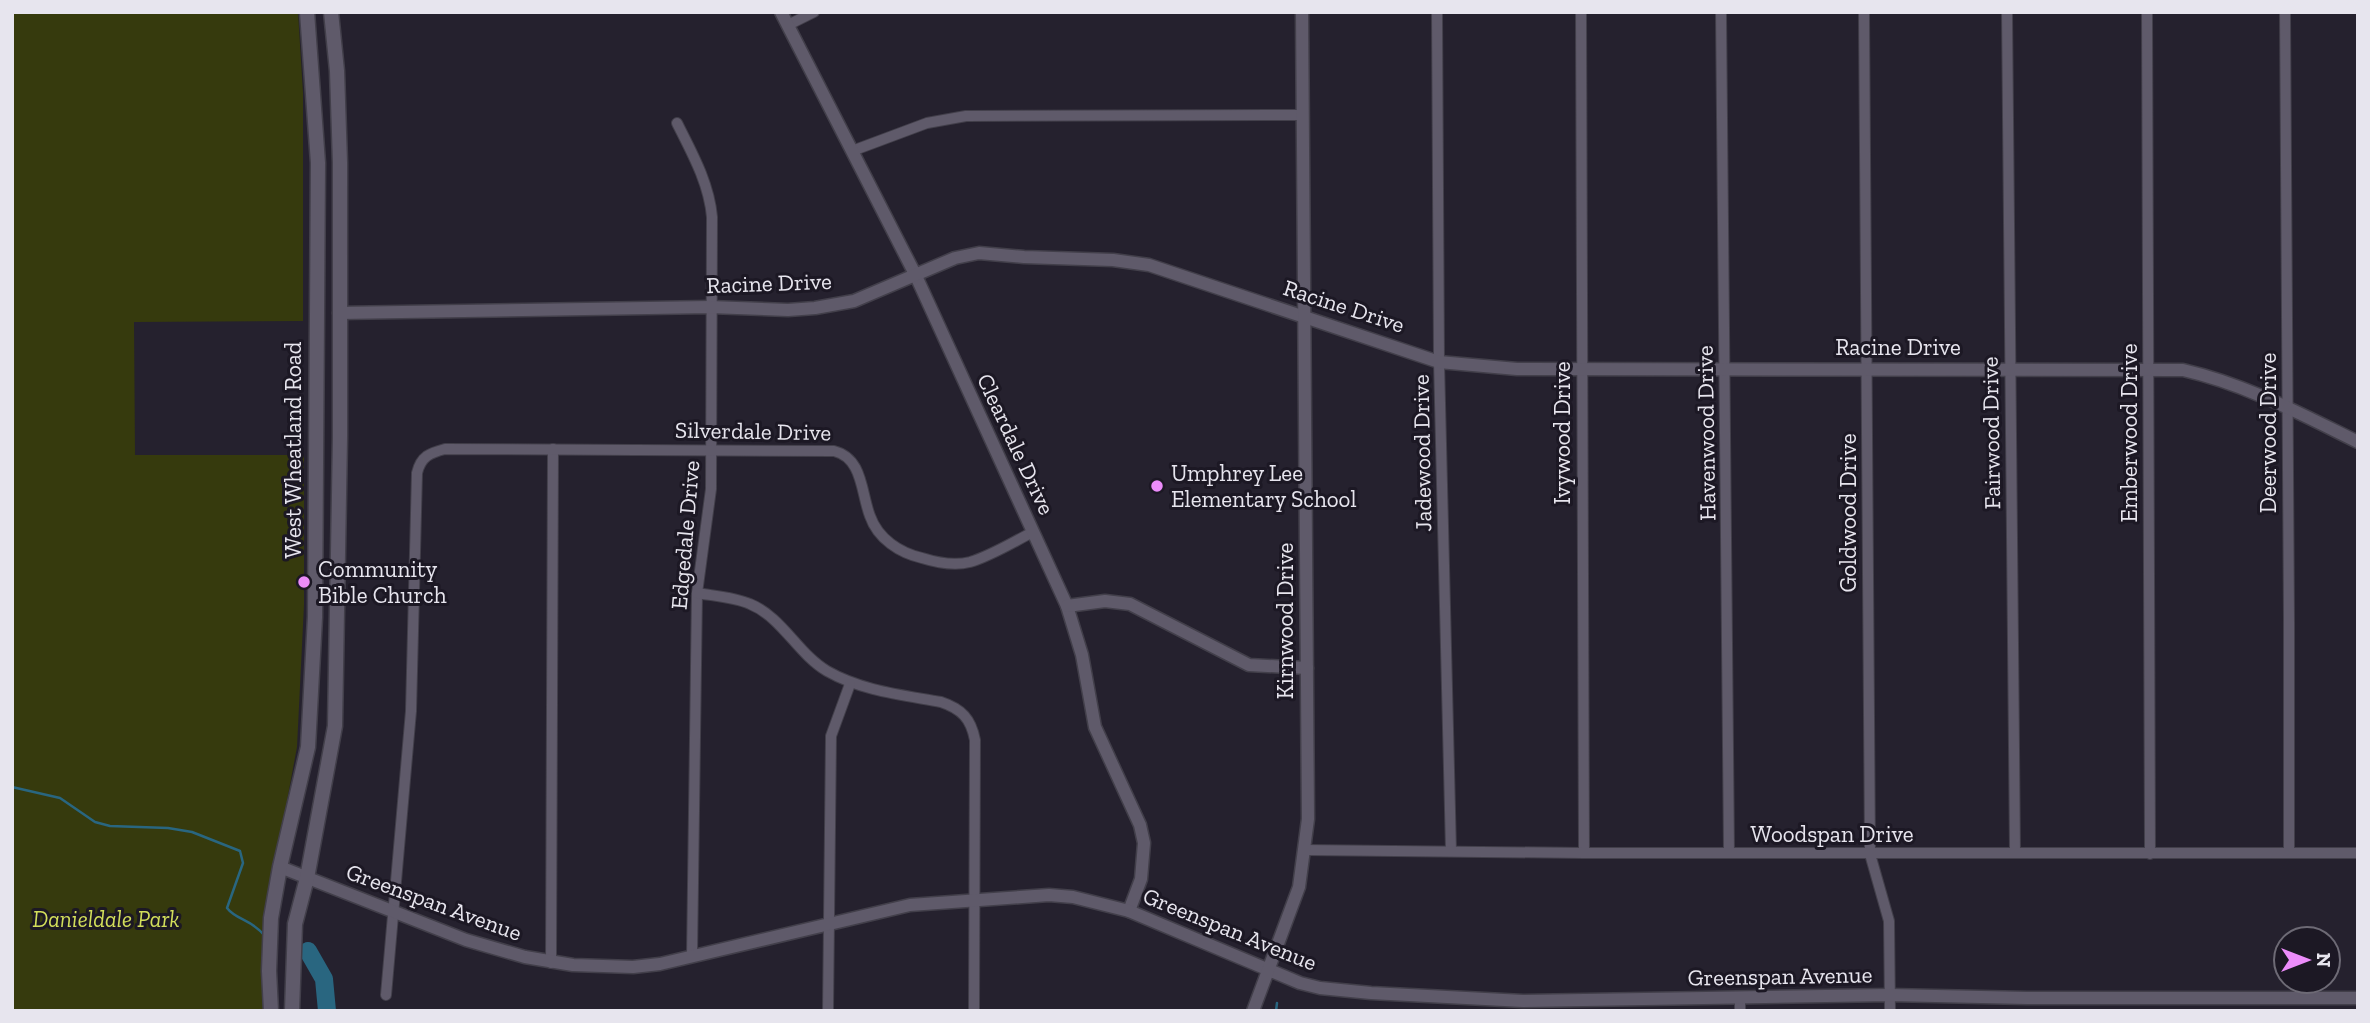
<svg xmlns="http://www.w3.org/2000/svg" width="2370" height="1023" viewBox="0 0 2370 1023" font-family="'Zilla Slab',serif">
<rect width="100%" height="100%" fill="#25212e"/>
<polygon fill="#363a0d" points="12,12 298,12 303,93 303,321 134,322 135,455 304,455 304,605 297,747 268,903 263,1011 12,1011"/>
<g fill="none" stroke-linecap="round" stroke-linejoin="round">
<g stroke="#296680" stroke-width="2.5">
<path d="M12,787L60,798L95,822L110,826L168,828L192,832L240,851L243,863L227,908C236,920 251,919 264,935"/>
<polyline points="1276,1011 1277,1003"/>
</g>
<polyline stroke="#296680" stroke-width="18" points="308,951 324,979 327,1011"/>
<g stroke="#423f4a" stroke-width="12">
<g id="minor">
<polyline points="1437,12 1439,362 1451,851"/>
<polyline points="1581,12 1584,853"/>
<polyline points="1721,12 1729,853"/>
<polyline points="1864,12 1870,854 1889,921 1890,1011"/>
<polyline points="2007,12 2015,853"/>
<polyline points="2147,12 2150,854"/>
<polyline points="2285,12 2289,622 2289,853"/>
<polyline points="788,25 814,12"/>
<path d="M677,123C692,153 709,183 712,217L711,489L697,593L692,957"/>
<polyline points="852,151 927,123 966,116 1303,115"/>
<path d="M697,593C714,596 734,597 750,604C782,617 798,654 827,671C862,691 903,695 941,702C962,709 971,719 975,740L974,1011"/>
<polyline points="1305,850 1584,853 2358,853"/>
<polyline points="551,963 553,449"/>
<path d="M386,995L411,711L417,473C421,456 430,453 445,449L834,451C863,458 861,493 870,516C878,539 900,553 922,558C938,563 954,566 970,562C991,556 1013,542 1033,532"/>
<polyline points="1740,998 1740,1011"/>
<polyline points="828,1011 831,736 850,684"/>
</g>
</g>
<g stroke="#423f4a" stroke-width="15">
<g id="tertiary">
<polyline points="781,12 916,276 1067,606 1082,655 1095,727 1140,825 1144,843 1141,879 1129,911"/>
<path d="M339,313L710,307L788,310L815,308L854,301L955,258L979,253L1024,257L1113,260L1149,265L1439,362L1517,369L2183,370C2245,384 2301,414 2358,442"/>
<polyline points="1067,606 1105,601 1130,604 1249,665 1307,668"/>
<polyline points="280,867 466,940 525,957 573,965 633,967 660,964 910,905 1049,895 1073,897 1129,911 1300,983 1320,988 1371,993 1523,1001 1890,995 2027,998 2358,998"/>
<polyline points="1253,1011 1299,887 1308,819 1302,12"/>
</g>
</g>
<g stroke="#423f4a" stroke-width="17">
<g id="secondary">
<polyline points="271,1011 269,971 271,918 280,867 308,747 315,617 318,163 307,12"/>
<polyline points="292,1011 295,924 307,878 335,726 340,437 340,163 337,71 331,12"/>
</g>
</g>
<use href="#minor" stroke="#5f5a6a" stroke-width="10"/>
<use href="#tertiary" stroke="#5f5a6a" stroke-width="12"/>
<use href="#secondary" stroke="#5f5a6a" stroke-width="14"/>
</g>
<g fill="#ec8cfa" stroke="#1c1824" stroke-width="2.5">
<circle cx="1157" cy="486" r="7"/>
<circle cx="304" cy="582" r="7"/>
</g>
<g text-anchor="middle" stroke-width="6" stroke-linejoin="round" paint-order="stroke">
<g font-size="23" fill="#e7e5ee" stroke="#1c1824">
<text transform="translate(769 283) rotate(-2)" y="8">Racine Drive</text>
<text transform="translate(1344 306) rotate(18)" y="8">Racine Drive</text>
<text x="1898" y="355">Racine Drive</text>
<text transform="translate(753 431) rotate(1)" y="8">Silverdale Drive</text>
<text transform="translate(1562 433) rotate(-90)" y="8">Ivywood Drive</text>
<text transform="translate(1706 433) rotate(-91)" y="8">Havenwood Drive</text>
<text transform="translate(1991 433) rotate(-91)" y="8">Fairwood Drive</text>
<text transform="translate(2129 433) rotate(-90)" y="8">Emberwood Drive</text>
<text transform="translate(2268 433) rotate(-90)" y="8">Deerwood Drive</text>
<text transform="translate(1016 444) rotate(65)" y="8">Cleardale Drive</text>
<text transform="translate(293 450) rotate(-90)" y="8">West Wheatland Road</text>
<text transform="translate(1422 453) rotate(-91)" y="8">Jadewood Drive</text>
<text transform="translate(1848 513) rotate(-90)" y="8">Goldwood Drive</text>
<text transform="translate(685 535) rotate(-85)" y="8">Edgedale Drive</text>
<text transform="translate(1285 621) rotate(-90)" y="8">Kirnwood Drive</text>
<text x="1832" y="842">Woodspan Drive</text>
<text transform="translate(434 902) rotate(20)" y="8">Greenspan Avenue</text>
<text transform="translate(1230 929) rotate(22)" y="8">Greenspan Avenue</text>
<text transform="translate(1780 976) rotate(-1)" y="8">Greenspan Avenue</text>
</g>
<g font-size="23" fill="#e7e5ee" stroke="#1c1824" text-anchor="start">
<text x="1171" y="481">Umphrey Lee<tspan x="1171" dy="26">Elementary School</tspan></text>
<text x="318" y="577">Community<tspan x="318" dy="26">Bible Church</tspan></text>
</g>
<g font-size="23" font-style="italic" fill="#d2de5a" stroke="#1c1824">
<text x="106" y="927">Danieldale Park</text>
</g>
</g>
<rect width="2370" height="1023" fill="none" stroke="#e7e5ee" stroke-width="28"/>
<g transform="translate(2307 960) rotate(90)"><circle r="33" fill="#1c1824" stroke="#6d6a75" stroke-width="2"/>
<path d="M0-5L12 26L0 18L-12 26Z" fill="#ec8cfa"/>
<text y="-10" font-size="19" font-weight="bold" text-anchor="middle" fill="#e7e5ee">N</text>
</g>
</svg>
